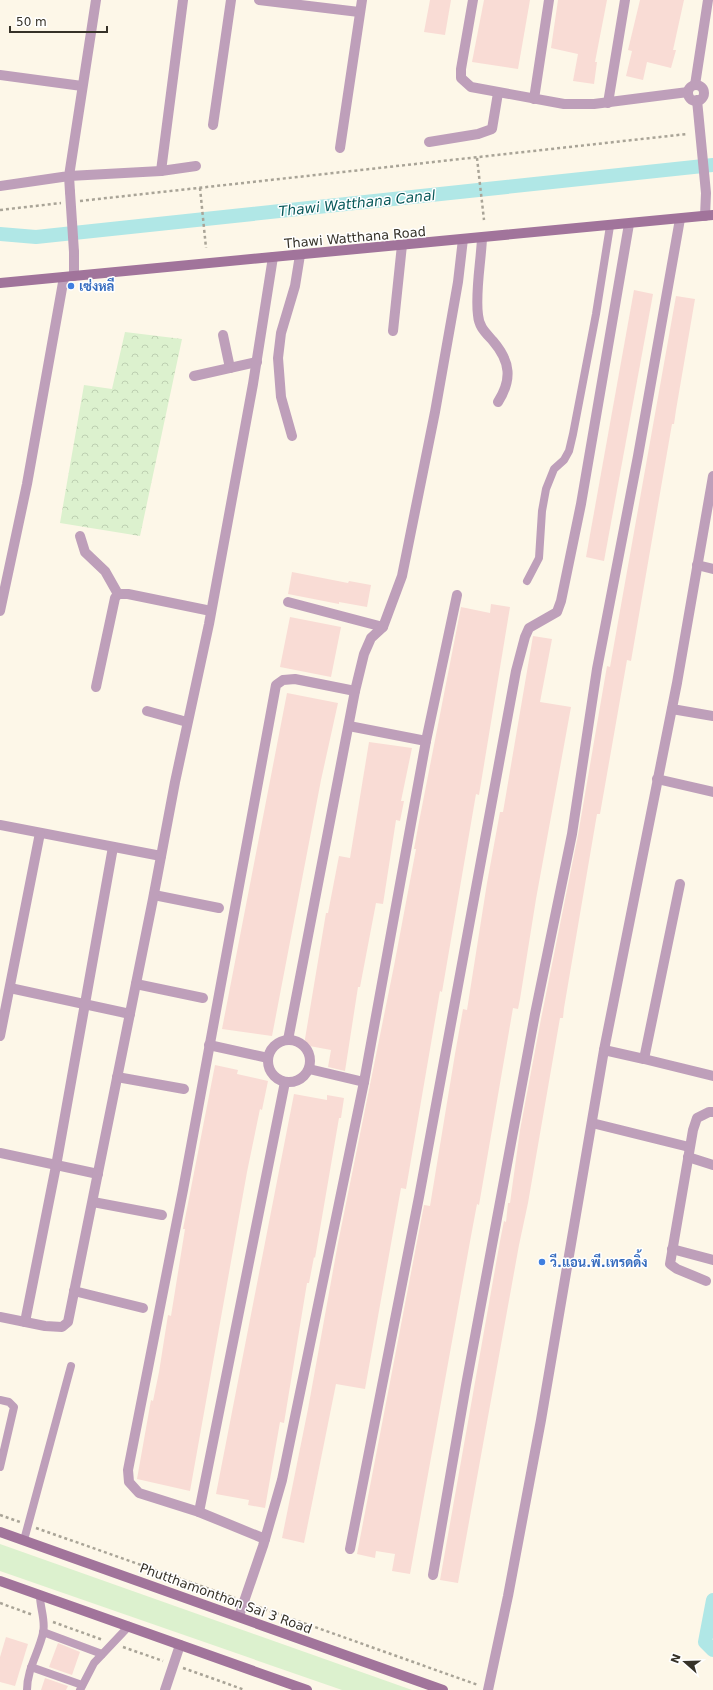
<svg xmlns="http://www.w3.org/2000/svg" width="713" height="1690" viewBox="0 0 713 1690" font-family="'DejaVu Sans',Sarabun,sans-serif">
<defs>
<pattern id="forest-crowns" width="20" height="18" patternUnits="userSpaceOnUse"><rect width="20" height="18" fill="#dcf1ce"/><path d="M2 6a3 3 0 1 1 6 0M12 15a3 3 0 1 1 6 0" fill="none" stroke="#bdcfb1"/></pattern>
</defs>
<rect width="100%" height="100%" fill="#fdf7e8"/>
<polygon fill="#dcf1ce" points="0,1544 412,1690 342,1690 0,1571"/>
<polygon fill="url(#forest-crowns)" points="125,332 182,339 140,536 60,523 84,385 112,389"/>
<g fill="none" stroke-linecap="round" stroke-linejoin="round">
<g stroke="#b0e7e6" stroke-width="14">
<polyline points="0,234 36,237 713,165"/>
<polyline points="713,1600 705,1642 713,1650"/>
</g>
</g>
<g fill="#f9dcd5">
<polygon points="430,0 451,0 445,35 424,32"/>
<polygon points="484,0 530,0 518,69 472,62"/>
<polygon points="558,0 607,0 595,62 597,62 594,84 573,81 578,54 551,48"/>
<polygon points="640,0 684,0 673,50 676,50 671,68 647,62 643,80 626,76 632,51 628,50"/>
<polygon points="634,290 653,294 604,561 586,557"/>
<polygon points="676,296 695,299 676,410 674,424 672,424 631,661 627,660 600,814 597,814 564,1008 563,1018 560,1018 528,1203 519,1245 458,1583 440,1580 500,1241 504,1221 506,1222 508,1203 510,1203 520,1130 541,1019 578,835 607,666 610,667"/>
<polygon points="292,572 348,583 349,581 371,585 367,607 339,602 339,604 288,594"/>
<polygon points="491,604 510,607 479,795 476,794 442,992 440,991 406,1189 401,1188 365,1389 336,1384 304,1543 282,1538 308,1409 338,1243 394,966 416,849 414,849 418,827 461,607 490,613"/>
<polygon points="290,617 341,627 331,677 280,667"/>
<polygon points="533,636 552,639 540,702 571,707 536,899 520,999 518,1009 513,1008 479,1205 477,1204 471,1236 410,1574 392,1571 395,1554 376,1551 375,1558 357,1554 424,1205 430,1206 455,1054 463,1009 467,1010 487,883 500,812 503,812"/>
<polygon points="287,693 338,703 321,780 272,1036 222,1029"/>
<polygon points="369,742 412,748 401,801 404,801 400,821 396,820 383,904 376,903 360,987 358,987 345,1071 328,1067 331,1050 304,1045 326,913 328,913 339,856 350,858"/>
<polygon points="215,1065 238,1070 237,1074 268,1081 262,1110 260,1109 247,1172 190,1491 137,1479 151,1400 153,1401 159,1372 168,1315 171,1316 185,1229 183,1229"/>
<polygon points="294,1094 327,1100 327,1095 344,1098 341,1118 339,1118 315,1258 314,1257 309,1283 307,1283 284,1423 280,1422 265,1508 248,1505 249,1500 216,1494"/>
<polygon points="6,1637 28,1644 15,1686 0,1682 0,1657"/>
<polygon points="58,1643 80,1652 72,1675 49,1667"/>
<polygon points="45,1678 68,1686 66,1690 41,1690"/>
</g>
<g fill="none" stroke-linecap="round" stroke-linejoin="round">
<g stroke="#a9a497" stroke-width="2.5" stroke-dasharray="3 3" stroke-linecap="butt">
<polyline points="477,158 484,220"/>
<polyline points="200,188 206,248"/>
<polyline points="80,201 687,134"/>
<polyline points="0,210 61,203"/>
<polyline points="0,1515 20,1522"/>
<polyline points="36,1528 235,1598"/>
<polyline points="0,1603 33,1615"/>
<polyline points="253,1605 478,1685"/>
<polyline points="53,1622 103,1640"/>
<polyline points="123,1647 163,1661"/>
<polyline points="183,1668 245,1690"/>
</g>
<g stroke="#be9fba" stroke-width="8">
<polyline points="527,581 539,558 542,511 546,489 554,469 564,460 569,451 573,434 596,314 610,226"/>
<polyline points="0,1400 9,1402 14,1407 0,1467"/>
<polyline points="24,1540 71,1366"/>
<polyline points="43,1632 102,1654"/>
<polyline points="31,1667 82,1685"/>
<path d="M27,1690C27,1669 39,1652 43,1633C46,1621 40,1608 40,1596"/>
<polyline points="80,1690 94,1663 129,1626"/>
</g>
<g stroke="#be9fba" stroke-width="10">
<polyline points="259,0 359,12"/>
<polyline points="473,0 461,69 461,78 471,87 564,104 594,104 688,92"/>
<polyline points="0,75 82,86"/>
<polyline points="695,85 708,0"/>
<circle cx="696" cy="93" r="8"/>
<polyline points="534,99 549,0"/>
<polyline points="697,100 706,193 705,216"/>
<polyline points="608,103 625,0"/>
<polyline points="213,125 231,0"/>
<polyline points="429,142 478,134 492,129 498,93"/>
<polyline points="340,148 362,0"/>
<polyline points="161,171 183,0"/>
<polyline points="0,186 69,176 96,0"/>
<polyline points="70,192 69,176 161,171 196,166"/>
<path d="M482,238C481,262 475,292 478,315C479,327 485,332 493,341C511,362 512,380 498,402"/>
<polyline points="74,252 74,276"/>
<polyline points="393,331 402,245"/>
<polyline points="223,335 230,368"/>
<polyline points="194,376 257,362"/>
<polyline points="292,436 281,397 278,358 281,333 295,286 300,255"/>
<polyline points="80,536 85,552 105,571 118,594"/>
<polyline points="697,565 713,569"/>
<polyline points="288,602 383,627"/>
<polyline points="0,611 27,484 64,277"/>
<polyline points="96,687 115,598 118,594 128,594 211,611"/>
<polyline points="672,709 713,716"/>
<polyline points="147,711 187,722"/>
<polyline points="349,726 426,741"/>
<polyline points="657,779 713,792"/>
<polyline points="0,825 161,856"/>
<polyline points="154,895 219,908"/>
<polyline points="136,984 203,998"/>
<polyline points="10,988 130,1014"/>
<polyline points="0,1036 40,833"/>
<circle cx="289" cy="1061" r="21"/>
<polyline points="288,1040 355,691 364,654 371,638 383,627 402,576 435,412 458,282 463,239"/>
<polyline points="209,1045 268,1058"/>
<polyline points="604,1050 644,1059 680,884"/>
<polyline points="644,1059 713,1076"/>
<polyline points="309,1069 364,1082"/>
<polyline points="117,1077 184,1089"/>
<polyline points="592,1123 689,1147"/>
<polyline points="0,1153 98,1174"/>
<polyline points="688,1157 713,1165"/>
<polyline points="93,1202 162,1215"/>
<polyline points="672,1249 713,1260"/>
<polyline points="706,1281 677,1269 670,1264 693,1130 697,1118 709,1112 713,1112"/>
<polyline points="74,1291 143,1308"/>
<polyline points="0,1317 45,1326 62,1327 68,1322 153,899 175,782 209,624 253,384 273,257"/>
<polyline points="25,1322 56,1166 113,847"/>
<polyline points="199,1512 285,1082"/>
<polyline points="265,1539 199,1512 139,1493 129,1482 128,1470 183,1190 276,685 283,680 295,679 355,691"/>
<polyline points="350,1549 419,1197 516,671 525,637 529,628 557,612 561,601 581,504 629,224"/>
<polyline points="433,1575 466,1385 535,1014 572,834 597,669 638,456 680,219"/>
<polyline points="239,1616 263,1546 282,1480 364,1082 426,741 457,595"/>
<polyline points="165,1690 180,1645"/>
<polyline points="488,1690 508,1596 541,1420 604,1050 677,683 713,476"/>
</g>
<g stroke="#a1749b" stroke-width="10">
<polyline points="0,283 713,215"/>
<polyline points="0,1532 443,1690"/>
<polyline points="0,1581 307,1690"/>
</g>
<polyline stroke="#be9fba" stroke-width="10" points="70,192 74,252"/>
</g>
<g fill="#3f7fe0" stroke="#fff" stroke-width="1.5">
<circle cx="71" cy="286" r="4"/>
<circle cx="542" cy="1262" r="4"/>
</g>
<g text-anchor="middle" stroke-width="3" stroke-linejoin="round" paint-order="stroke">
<g font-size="13" fill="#363228" stroke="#fff">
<text transform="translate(355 237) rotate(-5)" y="5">Thawi Watthana Road</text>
<text transform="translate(226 1598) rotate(20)" y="5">Phutthamonthon Sai 3 Road</text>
</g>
<g font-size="13" font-weight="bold" fill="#366cbe" stroke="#fff" text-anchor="start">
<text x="79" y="291">เซ่งหลี</text>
<text x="550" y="1267">วี.แอน.พี.เทรดดิ้ง</text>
</g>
<g font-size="14" font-style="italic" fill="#055758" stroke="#fff">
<text transform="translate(357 203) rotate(-6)" y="5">Thawi Watthana Canal</text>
</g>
</g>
<g transform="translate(685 1662) rotate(290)" stroke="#ffffff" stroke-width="3" paint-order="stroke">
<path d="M0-3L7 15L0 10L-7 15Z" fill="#363228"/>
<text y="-6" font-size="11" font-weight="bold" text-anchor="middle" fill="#363228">N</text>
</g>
<path d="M10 26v6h97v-6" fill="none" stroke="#363228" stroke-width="2"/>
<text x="16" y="26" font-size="12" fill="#363228" stroke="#ffffff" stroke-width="3" paint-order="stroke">50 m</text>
</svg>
